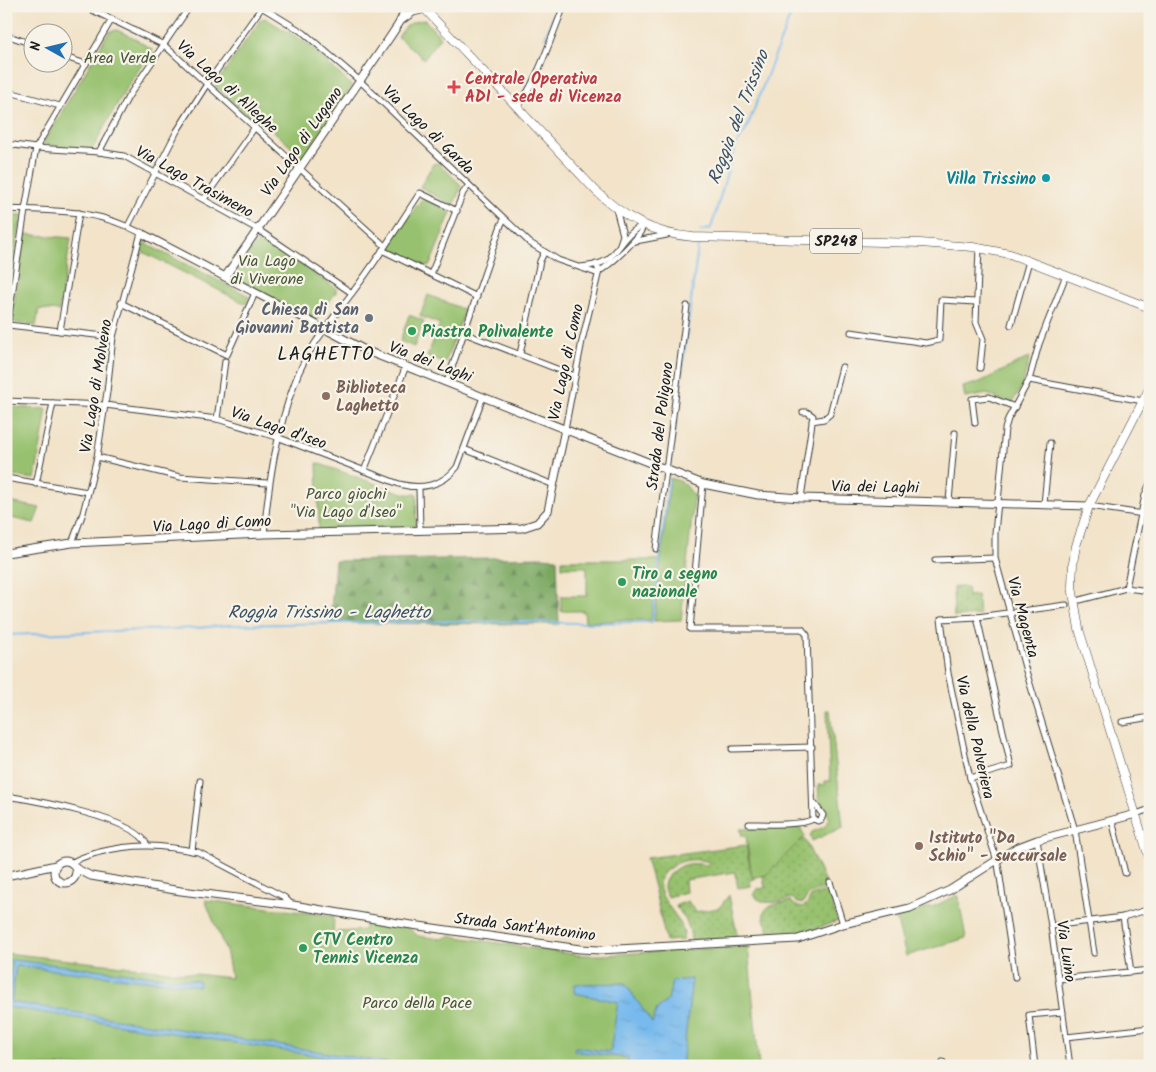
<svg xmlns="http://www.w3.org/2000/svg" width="1156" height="1072" viewBox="0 0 1156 1072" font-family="Kalam,sans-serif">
<defs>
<pattern id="forest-firs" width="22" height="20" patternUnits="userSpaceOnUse" patternTransform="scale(1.25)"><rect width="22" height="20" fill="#79a761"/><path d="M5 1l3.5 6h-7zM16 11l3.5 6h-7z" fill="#62874f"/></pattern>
<pattern id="garden-dots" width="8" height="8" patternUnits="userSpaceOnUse" patternTransform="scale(1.25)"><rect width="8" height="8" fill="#97c16e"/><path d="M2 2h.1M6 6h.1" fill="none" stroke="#82a55f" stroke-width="1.8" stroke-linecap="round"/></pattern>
<pattern id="water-ripples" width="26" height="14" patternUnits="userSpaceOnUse" patternTransform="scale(1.25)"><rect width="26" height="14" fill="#78baed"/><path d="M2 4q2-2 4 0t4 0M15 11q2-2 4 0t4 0" fill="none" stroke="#679fcb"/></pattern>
</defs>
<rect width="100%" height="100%" fill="#f7f3e8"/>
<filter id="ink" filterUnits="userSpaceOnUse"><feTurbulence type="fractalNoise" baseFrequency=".02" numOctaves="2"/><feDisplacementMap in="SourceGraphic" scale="10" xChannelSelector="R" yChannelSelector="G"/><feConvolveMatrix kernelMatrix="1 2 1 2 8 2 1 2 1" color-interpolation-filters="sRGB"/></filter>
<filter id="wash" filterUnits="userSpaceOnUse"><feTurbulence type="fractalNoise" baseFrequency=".0096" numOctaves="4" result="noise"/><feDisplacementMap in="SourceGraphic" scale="20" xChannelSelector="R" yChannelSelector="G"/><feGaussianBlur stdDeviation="1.12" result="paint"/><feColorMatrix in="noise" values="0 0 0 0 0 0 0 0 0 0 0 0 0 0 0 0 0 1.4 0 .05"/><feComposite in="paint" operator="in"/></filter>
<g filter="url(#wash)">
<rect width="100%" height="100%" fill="#f2e3c9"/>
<g fill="#97c16e" stroke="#5a6e45">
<polygon points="265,18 309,45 352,86 301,161 291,147 265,123 255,123 216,87 216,84 261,19"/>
<path d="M425,20L440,37L424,59L398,37C406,25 410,21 425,20Z"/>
<path d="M117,30L132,37L153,50C130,80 111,113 94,147L92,150L85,151L43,144L107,35L111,31Z"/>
<polygon points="438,163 459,183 461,188 454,203 452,205 420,187 433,164"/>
<polygon points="426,199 451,212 430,265 426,266 390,248 389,245 421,200"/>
<polygon points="24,234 71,238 59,311 39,309 36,326 11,322"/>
<polygon points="263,239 336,288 336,292 317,319 315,320 234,278 234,275 259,240"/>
<polygon points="142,242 245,294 249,297 246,304 139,250"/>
<polygon points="428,295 465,310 445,363 427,357 440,324 420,316"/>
<polygon points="409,315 424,321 414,347 400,341"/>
<polygon points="1030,357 1022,386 1012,403 1009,404 987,394 965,398 963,387 980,382"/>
<polygon points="6,407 47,409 35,479 6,475"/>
<polygon points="317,463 393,490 407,494 417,494 416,526 319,530"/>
<path d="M670,478C684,482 687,484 694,498L681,620L654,621Z"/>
<polygon points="9,502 40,508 34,523 6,517"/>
<polygon points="562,560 659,560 651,620 614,620 613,621 585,622 584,611 561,611 561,596 587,596 587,567 562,567"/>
<path d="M827,710H830L843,827L812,841L810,836L812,832L824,827C835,814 823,813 819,802C818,797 819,790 818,785H825V781H830Z"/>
<polygon points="800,827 805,837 766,875 752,878 746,836 742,836 740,829"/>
<polygon points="958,895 966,938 906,956 896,917 932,907"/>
<polygon points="205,900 334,916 333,936 336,935 337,932 365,930 364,921 409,928 418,936 442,939 450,936 578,955 602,955 748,946 759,1066 6,1066 6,953 231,978 227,954"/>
</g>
<polygon fill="url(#forest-firs)" stroke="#4a623e" points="541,557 557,558 559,624 330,623 335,561"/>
<g fill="url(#garden-dots)" stroke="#5a6e45">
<polygon points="6,214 22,215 6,302"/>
<polygon points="953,587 967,587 968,596 977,595 979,615 954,617"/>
<path d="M802,839L805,840L828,888L809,894L802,904L796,902L792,898C778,902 765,907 753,895L757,889L765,888L763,876L766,875Z"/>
<path d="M746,845L752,877H755V879L750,880L751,886L738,888L735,872L685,880L686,892L668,897C656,882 673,867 688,864C695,863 701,864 708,865L709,862C696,858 682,859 671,867C639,888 683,913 684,935L682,940L666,941L654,887L646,858Z"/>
<path d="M828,891L838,921L798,935L770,938C770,931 766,926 764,919C760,905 781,903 791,901C799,911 807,908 811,896Z"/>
<path d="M729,895L738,939L691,940C690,926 685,917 676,907L677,905L688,901L695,912L719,908Z"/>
</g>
<g fill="url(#water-ripples)" stroke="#4a6b84">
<polygon points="6,960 13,960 199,981 199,986 16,966 11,1002 390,1063 393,1066 382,1066 6,1007 12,963 6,962"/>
<polygon points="692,979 682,1066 627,1066 628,1058 574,1051 575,1047 610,1052 618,1002 574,993 575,984 625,983 652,1023 657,1009 668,1000 672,981"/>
</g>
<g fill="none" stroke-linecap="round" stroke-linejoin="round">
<g stroke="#78baed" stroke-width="2">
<polyline points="545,38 557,6"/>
<polyline points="700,231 710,229 712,225 731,159 736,145 746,130 794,6"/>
<polyline points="670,464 698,246"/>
<polyline points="6,635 197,628 229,625 463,621 579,623 652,622 669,479"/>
</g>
</g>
</g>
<g filter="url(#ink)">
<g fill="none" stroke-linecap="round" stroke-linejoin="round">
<g stroke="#3c3a36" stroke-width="7">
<g id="street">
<polyline points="84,6 164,45 385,246"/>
<path d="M260,6L304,33L360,81L530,243L558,260L596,273C607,268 643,236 643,225"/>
<polyline points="6,35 32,44"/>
<polyline points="62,56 86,64"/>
<polyline points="6,91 60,106"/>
<path d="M517,108C539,78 550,40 564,6"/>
<polyline points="6,144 36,148 99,152 124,156 257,229 352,293"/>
<polyline points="99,152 128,97 190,6"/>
<polyline points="204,199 255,127"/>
<path d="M6,209C56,211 96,209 141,233L113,337L107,392L97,457L83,513L72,543"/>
<polyline points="616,209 623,235 620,244"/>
<polyline points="128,226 177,131 207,84 262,7"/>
<polyline points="636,241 667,235"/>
<polyline points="979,248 976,322 983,339 980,368"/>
<polyline points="382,250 477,297"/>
<path d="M580,267C590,266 600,265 608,259C621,248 627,232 643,225"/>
<polyline points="431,274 463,193 469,185"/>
<polyline points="1066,275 1039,344 1029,380 1008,419 1005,429 995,533 995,558 1026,671 1075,830 1094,953"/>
<polyline points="121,303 227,355 255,293"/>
<polyline points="8,325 113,337"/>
<polyline points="1011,325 1029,261"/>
<polyline points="60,331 79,213"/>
<polyline points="851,332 926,343 939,340 941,300 976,302"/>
<polyline points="464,333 575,376"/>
<polyline points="6,334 26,204 36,148 112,19"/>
<polyline points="520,354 540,261 544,253"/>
<polyline points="1029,380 1143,401 1150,404"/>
<polyline points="447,382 501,225 504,219"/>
<path d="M6,401L105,405L217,419L277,437L399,484C421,490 443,486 457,467L483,397"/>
<polyline points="217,419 225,361"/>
<polyline points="812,421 824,419 830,414 842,367"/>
<polyline points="975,423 972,399 989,397 1015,407"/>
<polyline points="565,429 582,341 599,271 596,264"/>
<polyline points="464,449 554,485"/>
<polyline points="97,457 180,477 268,483"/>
<polyline points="364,471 406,366"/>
<polyline points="6,478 88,492"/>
<polyline points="36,484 53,403"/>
<polyline points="703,484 690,629 802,629 807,635 813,819"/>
<polyline points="419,488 420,530"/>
<polyline points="801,498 813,416 807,412 803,412"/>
<polyline points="949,501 955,433"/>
<polyline points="1044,504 1050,443"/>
<polyline points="1089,506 1150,515"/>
<path d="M264,534C269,481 276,432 295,382C307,349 331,321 352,293C377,261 398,226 420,193L457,211"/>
<polyline points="656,549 687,306"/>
<polyline points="935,560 995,558"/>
<polyline points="1126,588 1145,495 1150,483"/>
<polyline points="1080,600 1126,588 1150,591"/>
<polyline points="1122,722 1150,717"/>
<polyline points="732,749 812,747"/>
<polyline points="970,778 1011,766 977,617"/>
<path d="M6,796C33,800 139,819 147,845"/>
<polyline points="1136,814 1150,809"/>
<polyline points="1112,820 1125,873"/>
<path d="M749,824C764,824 803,826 813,819L818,821L821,820L823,815L814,803"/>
<polyline points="1037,840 1051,926 1070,1066"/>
<polyline points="192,851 200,781"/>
<path d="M71,863C80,857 90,855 100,852C135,843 162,845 198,852L284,897L292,905"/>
<polyline points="830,882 843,924"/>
<polyline points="1123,917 1131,972"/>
<polyline points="1051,926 1123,917 1150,909"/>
<polyline points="1015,977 998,864 970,778 948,673 941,619 977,617 1066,605"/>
<polyline points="1058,979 1150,970"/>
<polyline points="1066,1037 1150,1028"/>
<polyline points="943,1062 944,1066"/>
<polyline points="1035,1066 1029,1015 1063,1012"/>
</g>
</g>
<g stroke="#3c3a36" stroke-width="9">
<g id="secondary">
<polyline points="400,21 413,12 425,9"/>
<polyline points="141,233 367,351 703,484 758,495 801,498 1089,506"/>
<polyline points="225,277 390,37 400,22 406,6"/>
<polyline points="6,553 72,543 264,534 522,528 537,523 548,511 565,429"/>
<circle cx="65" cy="872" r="11"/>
<polyline points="75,868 91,876 181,891 293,905 398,923 580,949 600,950 798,939 843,924 910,908 950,890 1016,848 1037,840 1136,814"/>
<polyline points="6,876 56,865"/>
</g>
</g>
<g stroke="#3c3a36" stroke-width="9">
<g id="primary">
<path d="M422,6L595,190C623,217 653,234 693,237L920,243L973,247L1010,254L1150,308"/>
<polyline points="1150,387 1089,506 1076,546 1073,563 1072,586 1079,629 1150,861"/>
</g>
</g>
<use href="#street" stroke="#fff" stroke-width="5"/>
<use href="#secondary" stroke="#fff" stroke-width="7"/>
<use href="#primary" stroke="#fff" stroke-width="8"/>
</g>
</g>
<path fill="#e0444e" stroke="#f7f3e8" stroke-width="2" d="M451.5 79.5h5v5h5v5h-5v5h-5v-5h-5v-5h5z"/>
<circle fill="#0f9aa8" stroke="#f7f3e8" stroke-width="2" cx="1046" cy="178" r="5"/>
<circle fill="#6b7280" stroke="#f7f3e8" stroke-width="2" cx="369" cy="318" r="5"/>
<g fill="#2e9e5b" stroke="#f7f3e8" stroke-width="2">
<circle cx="412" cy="331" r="5"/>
<circle cx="622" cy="582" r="5"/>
<circle cx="303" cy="948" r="5"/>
</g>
<g fill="#8d6e63" stroke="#f7f3e8" stroke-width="2">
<circle cx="326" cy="396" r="5"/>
<circle cx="919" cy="846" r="5"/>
</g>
<g text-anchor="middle" stroke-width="4.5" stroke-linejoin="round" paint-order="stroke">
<rect fill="#f7f3e8" stroke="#5e5c59" stroke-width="1" x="810" y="228.5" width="52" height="25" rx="4"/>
<g font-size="15" font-weight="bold" fill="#1c1c1c">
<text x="836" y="246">SP248</text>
</g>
<g font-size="16" fill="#475639" stroke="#f7f3e8">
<text x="120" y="63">Area Verde</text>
<text x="267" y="266">Via Lago<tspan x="267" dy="18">di Viverone</tspan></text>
<text x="346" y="499">Parco giochi<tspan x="346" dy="18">"Via Lago d'Iseo"</tspan></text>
<text x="417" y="1008">Parco della Pace</text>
</g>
<g font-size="16" font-weight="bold" fill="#be3a42" stroke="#f7f3e8" text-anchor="start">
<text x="465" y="84">Centrale Operativa<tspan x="465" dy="18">ADI - sede di Vicenza</tspan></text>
</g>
<g font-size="16" fill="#1c1c1c" stroke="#f7f3e8">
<text transform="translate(228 86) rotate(42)" y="6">Via Lago di Alleghe</text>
<text transform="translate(429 129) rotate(44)" y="6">Via Lago di Garda</text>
<text transform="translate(301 141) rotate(-55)" y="6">Via Lago di Lugano</text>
<text transform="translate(195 181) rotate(29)" y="6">Via Lago Trasimeno</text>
<text transform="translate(431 361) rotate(21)" y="6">Via dei Laghi</text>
<text transform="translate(565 362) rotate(-78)" y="6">Via Lago di Como</text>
<text transform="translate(95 386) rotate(-81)" y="6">Via Lago di Molveno</text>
<text transform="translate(659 426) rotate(-83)" y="6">Strada del Poligono</text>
<text transform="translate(279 427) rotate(19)" y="6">Via Lago d'Iseo</text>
<text transform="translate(875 486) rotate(1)" y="6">Via dei Laghi</text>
<text transform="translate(212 523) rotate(-3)" y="6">Via Lago di Como</text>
<text transform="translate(1024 617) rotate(75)" y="6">Via Magenta</text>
<text transform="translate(976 737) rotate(77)" y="6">Via della Polveriera</text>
<text transform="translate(525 926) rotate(7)" y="6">Strada Sant'Antonino</text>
<text transform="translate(1067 951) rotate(82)" y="6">Via Luino</text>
</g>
<g font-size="16" font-weight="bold" fill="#0d838f" stroke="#f7f3e8" text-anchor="end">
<text x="1036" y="184">Villa Trissino</text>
</g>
<g font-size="16" font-weight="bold" fill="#5b616d" stroke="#f7f3e8" text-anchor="end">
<text x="359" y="315">Chiesa di San<tspan x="359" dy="18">Giovanni Battista</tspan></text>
</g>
<g font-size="16" font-weight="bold" fill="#27864d" stroke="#f7f3e8" text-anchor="start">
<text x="422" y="337">Piastra Polivalente</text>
<text x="632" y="579">Tiro a segno<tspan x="632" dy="18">nazionale</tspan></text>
<text x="313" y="945">CTV Centro<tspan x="313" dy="18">Tennis Vicenza</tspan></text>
</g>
<g font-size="16" font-weight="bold" fill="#785e54" stroke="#f7f3e8" text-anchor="start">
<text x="336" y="393">Biblioteca<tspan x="336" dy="18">Laghetto</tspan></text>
<text x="929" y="843">Istituto "Da<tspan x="929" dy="18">Schio" - succursale</tspan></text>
</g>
<g font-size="18" font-style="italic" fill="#3c5365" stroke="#f7f3e8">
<text transform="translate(738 117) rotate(-69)" y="6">Roggia del Trissino</text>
<text x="329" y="618">Roggia Trissino - Laghetto</text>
</g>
<g font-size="19" letter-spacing="1" fill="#1c1c1c" stroke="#f7f3e8">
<text x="326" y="360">LAGHETTO</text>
</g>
</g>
<rect width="1156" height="1072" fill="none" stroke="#f7f3e8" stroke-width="25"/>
<g transform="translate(48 48) rotate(278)"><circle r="24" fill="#f7f3e8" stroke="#9f9d96"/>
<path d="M0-4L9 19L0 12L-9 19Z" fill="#1f6fb2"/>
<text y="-8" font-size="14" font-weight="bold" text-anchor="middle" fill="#1c1c1c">N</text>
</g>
</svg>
